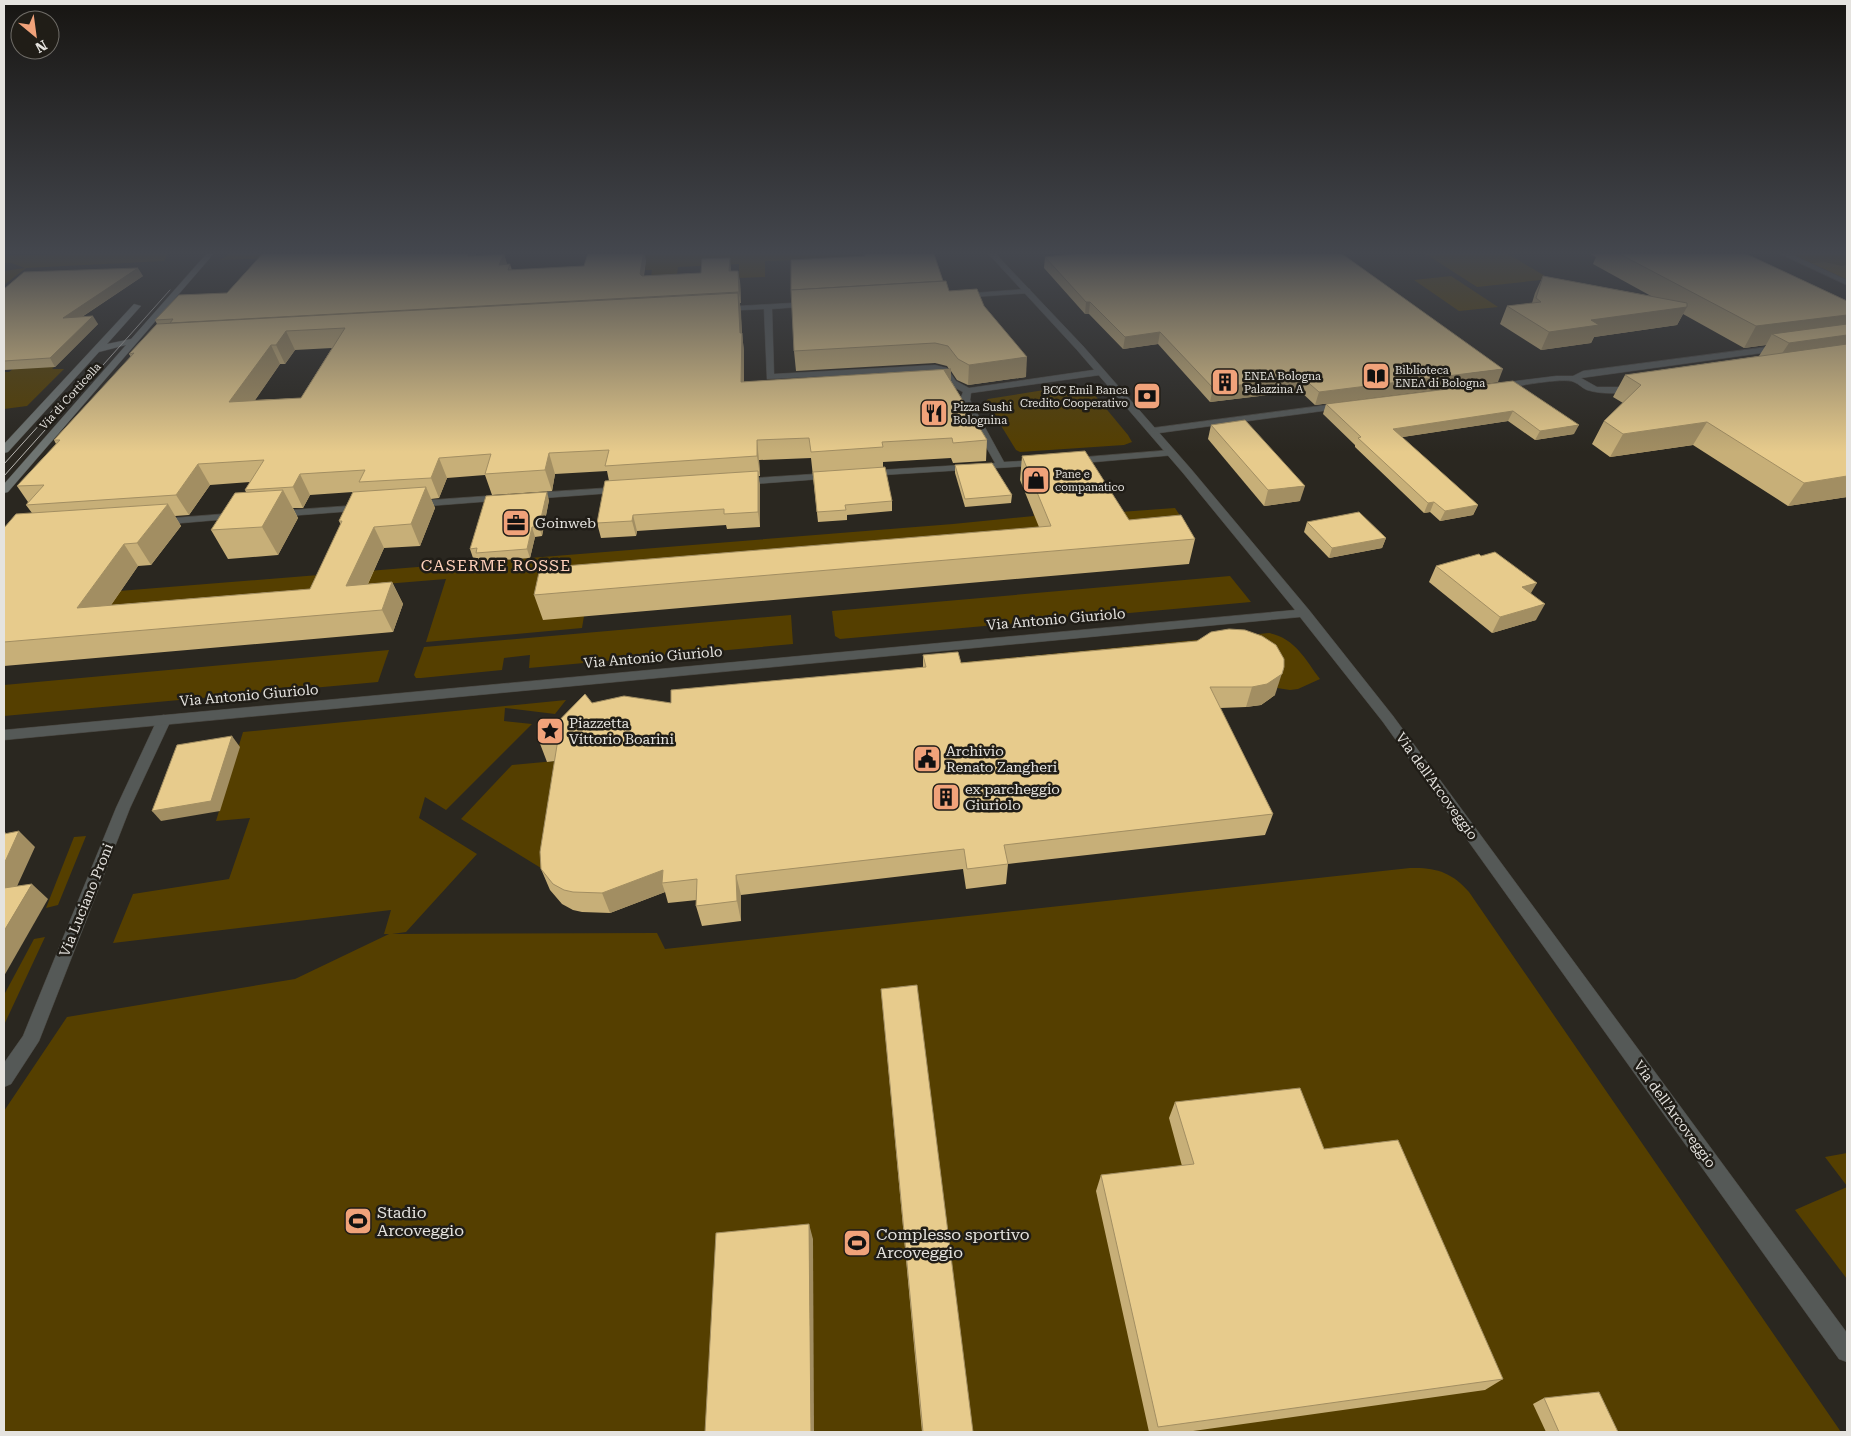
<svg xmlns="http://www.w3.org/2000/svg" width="1851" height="1436" viewBox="0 0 1851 1436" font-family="'Roboto Serif',serif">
<rect width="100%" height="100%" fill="#2a2720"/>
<g fill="#553f00">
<polygon points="169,251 164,261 26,268 4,285 4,271 25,268 11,263 4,263 4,256"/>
<polygon points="234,251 483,251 220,260"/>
<polygon points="599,251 863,251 864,258 765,261 765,277 739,278 739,264 678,267 674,295 646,306 652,270 645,270 646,261 590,263"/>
<polygon points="1421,251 1503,251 1550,279 1477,287"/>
<polygon points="1785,251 1847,251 1847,264 1843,266 1825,262 1810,263"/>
<polygon points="1451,276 1498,307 1459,311 1414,280"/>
<polygon points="55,366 52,369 64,369 27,406 4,409 4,372 9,372 13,369"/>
<polygon points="1069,386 1089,388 1128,435 1132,442 1124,445 1020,452 1016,450 986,401 988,399"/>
<polygon points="1102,507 1106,513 1175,508 1181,517 584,616 582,628 426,642 446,579 4,615 69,595 953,524 1034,516 1033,513"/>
<polygon points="1230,576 1251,602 840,639 835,636 832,611"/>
<polygon points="791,615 793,644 529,668 530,655 504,658 502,670 421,678 416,678 414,675 424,647"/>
<path d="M1269,633C1295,638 1305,659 1320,679L1298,689L1290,690L1277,688L1278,685L960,684L955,663Z"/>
<polygon points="389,650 378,682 4,716 4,685"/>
<path d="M566,700L555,714L505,708L504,721L532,724L446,810L425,797L419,818L477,854L406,932L392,934L657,933L665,949L1410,868C1435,867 1452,872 1469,892L1841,1432H4V1111L67,1017L295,979L389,934H384L391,910L113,943L133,894L229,879L250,818L216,821L243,732Z"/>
<polygon points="566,760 549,873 461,819 512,765"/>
<polygon points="86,836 58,905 46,908 74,837"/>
<polygon points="45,937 4,1025 4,995 34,939"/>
<polygon points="1847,1153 1847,1186 1825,1157"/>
<polygon points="1847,1187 1847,1279 1795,1210"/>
</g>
<polygon fill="#725918" points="1825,262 1843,266 1847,264 1847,280 1810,263"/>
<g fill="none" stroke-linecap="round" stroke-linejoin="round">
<g stroke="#48453f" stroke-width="1">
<g id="minor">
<polygon points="1774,251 1784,251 1847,280 1847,285"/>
<polygon points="1027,289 1030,289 1030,293 960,298 956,296 960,294"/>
<polygon points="809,302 812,302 812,306 772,309 774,374 935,365 947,368 956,381 969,388 1100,369 1105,372 1100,375 971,393 970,400 1004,462 1041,460 1046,463 1045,465 867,476 862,473 863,471 995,463 960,400 963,392 950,385 941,372 935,371 767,379 764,309 723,311 719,309 723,307"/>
<path d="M1781,345L1785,348L1784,350L1581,378L1597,387H1637V391L1634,392C1618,393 1603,395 1587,390C1582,388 1579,384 1574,382C1563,377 1514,387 1500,389L1495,386L1500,383L1556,376H1573L1583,371Z"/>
<polygon points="1342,403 1347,406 1345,408 1152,434 1147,431 1152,428"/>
<polygon points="1171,450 1176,453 1175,455 1072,464 1067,461 1072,458"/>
<polygon points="831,473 835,474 836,476 835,478 740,485 735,482 740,479"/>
<polygon points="622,487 627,490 626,492 531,499 526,496 531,493"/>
<polygon points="502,495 506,496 507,498 506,500 416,507 411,504 416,501"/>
<polygon points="362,505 367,508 366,510 276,517 271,514 276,511"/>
<polygon points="237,513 243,516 241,518 159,525 153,522 159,519"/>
<polygon points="164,715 169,717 171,720 130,808 39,1041 11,1084 4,1087 4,1063 23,1036 116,808 157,720 159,717"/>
</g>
</g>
<g stroke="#48453f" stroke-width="1">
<polygon id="tertiary" points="986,251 993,251 1083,346 1191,469 1309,610 1393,716 1847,1333 1847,1362 1839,1359 1383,722 1300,617 4,740 4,730 1295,610 1183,473 1077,350"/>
</g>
<g stroke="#48453f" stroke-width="1">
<polygon id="secondary" points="209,251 216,251 8,492 4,493 4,484 126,345 99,352 8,452 4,453 4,444 134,304 141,306 107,344 131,339"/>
</g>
<use href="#minor" fill="#555957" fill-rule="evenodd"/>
<use href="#tertiary" fill="#555957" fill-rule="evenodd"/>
<use href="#secondary" fill="#6f7572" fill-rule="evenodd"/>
<g stroke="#bab8b3" stroke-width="1">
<polyline points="4,464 80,380"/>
<polyline points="4,476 170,290"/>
</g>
<g stroke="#bab8b3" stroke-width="4">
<polyline id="rail" points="4,252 36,251"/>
</g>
<use href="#rail" stroke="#201d17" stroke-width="2.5" stroke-dasharray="7" stroke-linecap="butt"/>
</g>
<g fill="#c7af78" fill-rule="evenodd">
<path d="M265,251H474L476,255L504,254L507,264H510L512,270L584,266L646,260L644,276L701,273L731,268V271L740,281L741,303H740L742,333L744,352V382L949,369L947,366L935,363L796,371L794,351L864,256L863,251H933L943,281L949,291L984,306L1026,377L968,385L957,380L951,371V381L987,440L986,461L953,463L951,458L883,462V467L892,501V511L847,515V520L818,522L811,458L759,460L760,476H758L760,486V527L727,529L726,525L637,531L636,536L601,538L597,523L609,481L607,471L555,474L552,491L492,495L485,475L447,478L439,498L431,499L435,508L420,546L384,548L368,584L392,582L403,604L393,632L4,666V528L32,513L26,505L28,502L17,486L56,444L54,440L131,357L129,354L157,324L155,320L227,293ZM332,348L301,398L255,400L280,364H285L295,350ZM250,482L245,490L246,492L211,530L228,559L278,555L298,518L293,508H303L310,495L353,492L339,521L341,525L310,589L111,605L138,566L151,565L181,526L175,516L189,515L210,485Z"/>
<polygon points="1585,251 1740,251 1847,301 1847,497 1788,506 1693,445 1610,457 1592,444 1604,421 1623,403 1613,397 1625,375 1760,356 1759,356 1766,345 1744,348 1683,314 1677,325 1594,337 1591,343 1541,350 1500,324 1507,306 1532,303 1535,293 1543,276 1651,296 1593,264 1596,257"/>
<polygon points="1045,257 1498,382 1315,405 1300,391 1210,402 1158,344 1123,349 1089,314 1085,314 1044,268"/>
<polygon points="143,276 82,317 98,324 55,367 4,370 4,289"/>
<polygon points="1513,381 1574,434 1535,440 1508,421 1402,437 1478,505 1473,515 1440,521 1430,512 1424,513 1355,447 1355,445 1323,414 1326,404"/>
<polygon points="1211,425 1300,501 1264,506 1208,439"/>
<polygon points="1022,456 1129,520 1195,539 1189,564 543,620 534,595 1039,527 1020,480"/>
<polygon points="955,465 1012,495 1011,503 965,507 955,473"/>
<polygon points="549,500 542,536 535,537 530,558 479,562 478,558 473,558 470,549"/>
<polygon points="1307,522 1386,538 1382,548 1329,558 1304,532"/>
<polygon points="1436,566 1531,593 1536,620 1492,633 1429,582"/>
<polygon points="1197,641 1275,695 1261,705 1246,707 1220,708 1273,814 1265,835 1008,864 1006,884 966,889 963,869 741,895 741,921 702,926 696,906 697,900 668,903 665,892 610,913 582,912 573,910 562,904 550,890 541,869 555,761 547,762 539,741 592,703 671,703 923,667 923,655 961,663"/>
<polygon points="881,989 973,1432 922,1432"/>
<polygon points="1175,1102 1324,1149 1503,1379 1485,1390 1186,1432 1149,1432 1096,1191 1101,1175 1182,1166 1169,1118"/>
<polygon points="1544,1398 1618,1432 1546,1432 1533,1404"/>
</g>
<g fill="#a28e62">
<polygon points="470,251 474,251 476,256 468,256"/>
<polygon points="644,251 646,260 642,285 640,274"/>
<polygon points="504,254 507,265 499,265"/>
<polygon points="730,258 731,268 731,282 729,271"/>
<polygon points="138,268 143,276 68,326 63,318"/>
<polygon points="738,271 740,281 741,303 739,292"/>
<polygon points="738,293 741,311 742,339 742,333 744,352 744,401 741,382"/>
<polygon points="1086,302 1090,302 1089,314 1085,314"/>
<polygon points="1687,307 1677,325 1594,337 1591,343 1541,350 1549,332 1591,320"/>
<polygon points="1847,315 1847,333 1772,334 1766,345 1744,348 1756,326"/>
<polygon points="93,316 98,324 55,367 50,358"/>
<polygon points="286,331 295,350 285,364 276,345"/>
<polygon points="1160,332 1158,344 1123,349 1125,337"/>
<polygon points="1847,335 1847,353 1775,364 1789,343"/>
<polygon points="271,345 280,364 240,422 229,402"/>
<polygon points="1027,357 1026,377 968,385 969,365"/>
<polygon points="951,369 951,388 944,370"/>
<polygon points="1503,369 1498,382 1315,405 1319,392"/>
<polygon points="1303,378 1300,391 1210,402 1213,388"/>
<polygon points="1513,411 1508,421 1390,439 1393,429"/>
<polygon points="1707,422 1693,445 1610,457 1623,434"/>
<polygon points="1579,425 1574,434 1535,440 1540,431"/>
<polygon points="757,440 759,460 760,476 757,456"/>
<polygon points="549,453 555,474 552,491 545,470"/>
<polygon points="439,458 447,478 439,498 431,478"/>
<polygon points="198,464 210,485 189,515 176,495"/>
<polygon points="758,471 760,486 760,527 758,512"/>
<polygon points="300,474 310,495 303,508 293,487"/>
<polygon points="1847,476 1847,497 1788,506 1804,483"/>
<polygon points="1305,486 1300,501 1264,506 1268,490"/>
<polygon points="426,487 435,508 420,546 411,524"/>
<polygon points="283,490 298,518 278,555 262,527"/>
<polygon points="547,492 549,500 542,536 539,527"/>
<polygon points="1434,502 1430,512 1424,513 1428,503"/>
<polygon points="168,504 181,526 151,565 137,543"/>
<polygon points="1478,505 1473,515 1440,521 1445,511"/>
<polygon points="633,515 637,531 636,536 632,521"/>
<polygon points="374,527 384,548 357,608 346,586"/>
<polygon points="532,527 535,537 530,558 527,549"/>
<polygon points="1386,538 1382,548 1329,558 1332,548"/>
<polygon points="124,544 138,566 94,630 77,608"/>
<polygon points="392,582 403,604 393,632 382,610"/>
<polygon points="1537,583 1528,598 1522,587"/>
<polygon points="1545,604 1536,620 1492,633 1500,617"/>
<polygon points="1284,667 1275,695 1261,705 1246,707 1252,687"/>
<polygon points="232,736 240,747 220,811 161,821 152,811"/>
<polygon points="4,831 14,841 19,831 35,847 8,906 4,902"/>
<polygon points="663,870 662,883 665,892 610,913 602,893"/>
<polygon points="736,875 741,895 741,921 737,901"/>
<polygon points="32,884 48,899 4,976 4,931"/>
<polygon points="809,1224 813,1239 814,1432 811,1432"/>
</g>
<g fill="#e7cb8c" stroke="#a28e62" fill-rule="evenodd">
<polygon points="265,251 470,251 468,256 504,254 499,265 510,264 508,270 584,266 588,253 617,251 644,251 640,274 642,276 701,273 702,259 730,258 729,271 738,271 739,292 170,323 173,319 155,320 179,295 227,293"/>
<polygon points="864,251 933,251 943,281 791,290 791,260 865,256"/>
<polygon points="1100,251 1338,251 1503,369 1319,392 1303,378 1213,388 1160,332 1125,337 1090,302 1086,302 1045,257"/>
<polygon points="1614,251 1740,251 1847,301 1847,315 1756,326"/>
<polygon points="138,268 63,318 93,316 50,358 4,361 4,289 24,272"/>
<polygon points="1543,276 1687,303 1687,307 1591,320 1599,325 1549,332 1507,306 1541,302 1536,298"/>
<polygon points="946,281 949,291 977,289 984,306 1027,357 969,365 958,359 948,346 935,343 794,351 791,290"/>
<path d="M738,293L740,333H742L741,382L951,369L944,370L987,440L953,443L952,438L882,442L883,447L811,452L809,438L757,440V456L605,466L609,450L549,453L545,470L485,474L491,454L439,458L431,478L359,482L365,470L300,474L293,487L245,490L264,460L198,464L176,495L26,505L44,485L17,486L60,440H54L134,353L129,354L157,324ZM345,328L301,398L229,402L271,345H276L286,331Z"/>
<polygon points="1847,324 1847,335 1789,343 1772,334"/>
<polygon points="1847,344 1847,476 1804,483 1707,422 1623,434 1604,421 1641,385 1625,375"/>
<polygon points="1513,381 1579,425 1540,431 1513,411 1393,429 1478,505 1445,511 1434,502 1428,503 1358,438 1361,437 1326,404"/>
<polygon points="1245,420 1305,486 1268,490 1211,425"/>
<polygon points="1085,451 1129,520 1181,515 1195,539 534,595 540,568 1051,526 1022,456"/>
<polygon points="992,463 1012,495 965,499 955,465"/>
<polygon points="885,467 892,501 845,505 846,510 817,512 813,472"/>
<polygon points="758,471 758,512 724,514 724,509 633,515 632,521 597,523 605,481"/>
<polygon points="426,487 411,524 374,527 346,586 392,582 382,610 4,642 4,528 16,514 168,504 137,543 124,544 77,608 310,589 342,521 339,521 353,492"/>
<polygon points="283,490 262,527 211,530 235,493"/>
<polygon points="547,492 539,527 532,527 527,549 476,553 477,548 470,549 486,496"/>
<polygon points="1359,512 1386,538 1332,548 1307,522"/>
<polygon points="1495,552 1537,583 1522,587 1545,604 1500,617 1436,566 1479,554 1481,556"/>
<polygon points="1229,629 1245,630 1262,636 1276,645 1284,659 1284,667 1282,674 1267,684 1252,687 1210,687 1273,814 1004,845 1008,864 967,869 964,849 736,875 737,901 696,906 697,879 662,883 663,870 602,893 573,892 564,890 553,884 541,869 540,852 558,739 539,741 585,694 592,703 624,696 671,703 671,690 926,667 923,655 958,652 961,663 1197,641 1211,632"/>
<polygon points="232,736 211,801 152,811 177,745"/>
<polygon points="19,831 4,864 4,834"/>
<polygon points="32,884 4,931 4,888"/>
<polygon points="917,985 973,1432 923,1432 881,989"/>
<polygon points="1300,1088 1324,1149 1398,1140 1503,1379 1158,1427 1101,1175 1194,1164 1175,1102"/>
<polygon points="809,1224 811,1432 705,1432 716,1233"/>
<polygon points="1599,1392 1618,1432 1559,1432 1544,1398"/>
</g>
<linearGradient id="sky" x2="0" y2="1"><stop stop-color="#171512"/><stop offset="0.56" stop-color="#44474e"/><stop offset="1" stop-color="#44474e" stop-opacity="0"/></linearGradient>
<rect width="1851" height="452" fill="url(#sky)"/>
<defs>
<g id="library-square" transform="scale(1.4375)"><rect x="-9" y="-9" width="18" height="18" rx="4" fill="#f0a27a" stroke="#201d17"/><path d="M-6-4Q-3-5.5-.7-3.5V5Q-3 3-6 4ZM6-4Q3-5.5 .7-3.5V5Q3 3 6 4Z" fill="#111"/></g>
<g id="building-square" transform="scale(1.4375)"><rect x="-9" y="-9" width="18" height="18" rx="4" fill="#f0a27a" stroke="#201d17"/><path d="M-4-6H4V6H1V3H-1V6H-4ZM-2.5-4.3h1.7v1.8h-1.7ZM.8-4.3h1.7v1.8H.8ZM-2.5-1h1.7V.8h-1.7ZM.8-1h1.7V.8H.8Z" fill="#111"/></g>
<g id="bank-square" transform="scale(1.4375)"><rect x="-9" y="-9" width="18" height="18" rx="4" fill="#f0a27a" stroke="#201d17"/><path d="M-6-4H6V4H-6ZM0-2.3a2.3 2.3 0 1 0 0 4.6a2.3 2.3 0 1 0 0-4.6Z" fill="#111"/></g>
<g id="restaurant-square" transform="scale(1.4375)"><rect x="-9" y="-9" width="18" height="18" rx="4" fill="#f0a27a" stroke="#201d17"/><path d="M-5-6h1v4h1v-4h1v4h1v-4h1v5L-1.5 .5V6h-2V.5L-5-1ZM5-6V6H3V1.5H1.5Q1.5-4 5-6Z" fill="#111"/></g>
<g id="shop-square" transform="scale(1.4375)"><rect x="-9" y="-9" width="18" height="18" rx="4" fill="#f0a27a" stroke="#201d17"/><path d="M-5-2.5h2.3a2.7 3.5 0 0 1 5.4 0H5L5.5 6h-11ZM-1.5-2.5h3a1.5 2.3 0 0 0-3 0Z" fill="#111"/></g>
<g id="office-square" transform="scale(1.4375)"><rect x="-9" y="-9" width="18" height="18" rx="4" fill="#f0a27a" stroke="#201d17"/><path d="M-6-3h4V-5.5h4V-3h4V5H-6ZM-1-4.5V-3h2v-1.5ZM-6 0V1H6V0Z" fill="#111"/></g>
<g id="sight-square" transform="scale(1.4375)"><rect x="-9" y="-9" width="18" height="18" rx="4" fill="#f0a27a" stroke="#201d17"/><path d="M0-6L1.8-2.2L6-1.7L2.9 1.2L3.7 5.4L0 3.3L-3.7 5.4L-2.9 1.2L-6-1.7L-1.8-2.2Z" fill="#111"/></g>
<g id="civic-square" transform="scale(1.4375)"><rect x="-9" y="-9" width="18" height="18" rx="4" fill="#f0a27a" stroke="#201d17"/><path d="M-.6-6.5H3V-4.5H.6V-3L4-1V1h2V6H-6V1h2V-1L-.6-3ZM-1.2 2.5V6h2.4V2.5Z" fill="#111"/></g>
<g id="stadium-square" transform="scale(1.4375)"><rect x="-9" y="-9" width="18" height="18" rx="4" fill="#f0a27a" stroke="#201d17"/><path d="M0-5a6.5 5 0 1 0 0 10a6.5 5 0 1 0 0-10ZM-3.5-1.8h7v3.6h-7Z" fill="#111"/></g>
</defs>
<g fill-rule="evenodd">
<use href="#library-square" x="1376" y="376"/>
<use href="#building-square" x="1225" y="382"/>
<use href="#bank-square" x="1147" y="396"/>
<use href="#restaurant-square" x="934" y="413"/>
<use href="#shop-square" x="1036" y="480"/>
<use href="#office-square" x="516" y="523"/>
<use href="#sight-square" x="550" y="731"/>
<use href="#civic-square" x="927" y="759"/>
<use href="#building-square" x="946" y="797"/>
<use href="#stadium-square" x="358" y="1221"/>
<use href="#stadium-square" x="857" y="1243"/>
</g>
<g text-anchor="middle" stroke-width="5" stroke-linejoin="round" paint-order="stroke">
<g font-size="11" fill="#e5e3df" stroke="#201d17" text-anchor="start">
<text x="1395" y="374">Biblioteca<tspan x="1395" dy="13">ENEA di Bologna</tspan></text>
<text x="1244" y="380">ENEA Bologna<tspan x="1244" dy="13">Palazzina A</tspan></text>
<text x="1128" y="394" text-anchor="end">BCC Emil Banca<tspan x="1128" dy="13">Credito Cooperativo</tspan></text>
<text x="953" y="411">Pizza Sushi<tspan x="953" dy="13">Bolognina</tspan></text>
<text x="1055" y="478">Pane e<tspan x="1055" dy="13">companatico</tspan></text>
</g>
<g font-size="11" fill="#e5e3df" stroke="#201d17">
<text transform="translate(70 396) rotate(-48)" y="4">Via di Corticella</text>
</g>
<g font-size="14" fill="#e5e3df" stroke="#201d17" text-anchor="start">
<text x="535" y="528">Goinweb</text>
<text x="569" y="728">Piazzetta<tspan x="569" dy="16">Vittorio Boarini</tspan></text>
<text x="946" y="756">Archivio<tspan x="946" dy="16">Renato Zangheri</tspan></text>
<text x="965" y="794">ex parcheggio<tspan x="965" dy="16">Giuriolo</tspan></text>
</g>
<g font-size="14" fill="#e5e3df" stroke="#201d17">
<text transform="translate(1056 619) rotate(-5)" y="5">Via Antonio Giuriolo</text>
<text transform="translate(653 657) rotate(-5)" y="5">Via Antonio Giuriolo</text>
<text transform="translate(249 695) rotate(-5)" y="5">Via Antonio Giuriolo</text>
<text transform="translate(1437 786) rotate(54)" y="5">Via dell'Arcoveggio</text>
<text transform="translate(86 900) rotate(-68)" y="5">Via Luciano Proni</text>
<text transform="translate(1675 1114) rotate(54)" y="5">Via dell'Arcoveggio</text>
</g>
<g font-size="16" letter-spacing="1" fill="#fdcfb9" stroke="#201d17">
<text x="496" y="571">CASERME ROSSE</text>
</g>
<g font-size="16" fill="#e5e3df" stroke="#201d17" text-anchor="start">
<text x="377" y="1218">Stadio<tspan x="377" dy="18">Arcoveggio</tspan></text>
<text x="876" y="1240">Complesso sportivo<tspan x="876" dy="18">Arcoveggio</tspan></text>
</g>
</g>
<rect width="1851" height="1436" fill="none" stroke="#e5e3df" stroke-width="10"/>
<g transform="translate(35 35) rotate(151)"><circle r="24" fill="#201d17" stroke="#6f6c67"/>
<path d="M0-4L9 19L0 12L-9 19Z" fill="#f0a27a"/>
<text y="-8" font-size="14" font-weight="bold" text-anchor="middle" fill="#e5e3df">N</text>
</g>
</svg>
